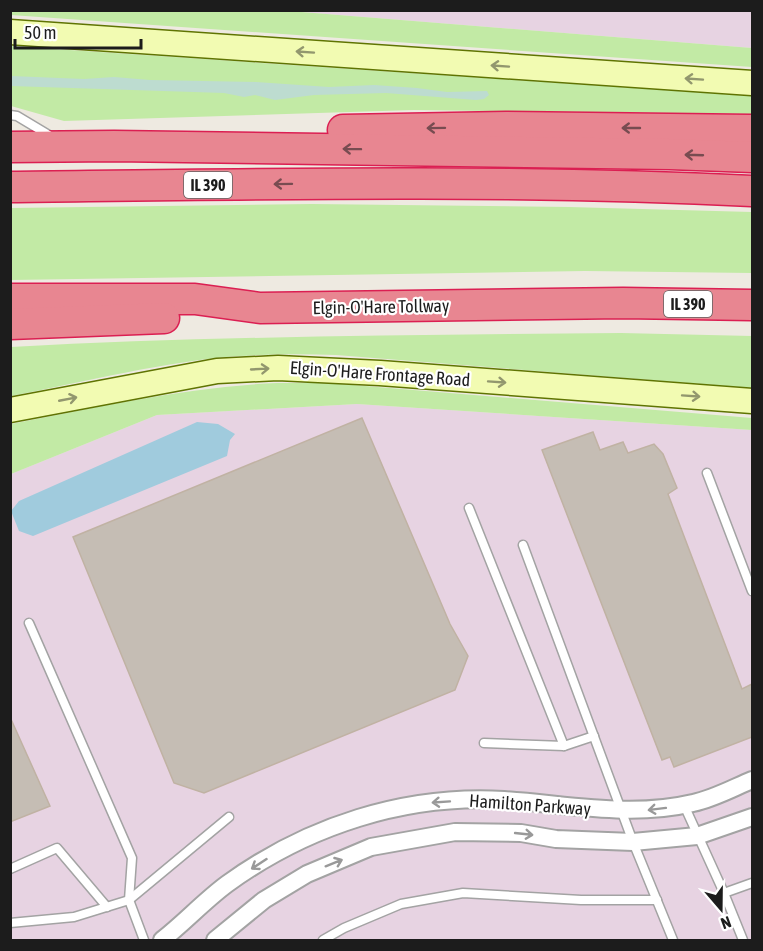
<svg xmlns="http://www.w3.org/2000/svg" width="763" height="951" viewBox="0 0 763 951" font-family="'Asap Condensed',sans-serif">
<rect width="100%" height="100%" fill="#eeeae1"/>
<g fill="#e7d3e2">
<polygon points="289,11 752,11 752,48"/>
<polygon points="357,404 752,430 752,940 11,940 11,474 157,415"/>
</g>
<g fill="#c2eaa5">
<polygon points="10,11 289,11 752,48 752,67 11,15"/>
<polygon points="10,46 752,96 752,114 414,110 64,121 11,106"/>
<polygon points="312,204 569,207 752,212 752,273 585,271 11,280 11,208"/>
<path d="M621,333L752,336V388L336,355C304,354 272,354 240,356C165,361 85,382 11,396V347C214,336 417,335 621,333Z"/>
<path d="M277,383H329L752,418V430L357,404L157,415L11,474V424C99,407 187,387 277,383Z"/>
</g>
<polygon fill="#bddcd0" points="11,76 84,79 114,77 150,80 256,82 329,87 374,85 417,88 447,92 487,91 489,95 484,99 476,100 386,93 314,95 275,100 255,95 244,97 224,93 11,86"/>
<polygon fill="#a0cbdd" points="197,422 218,424 235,434 230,440 227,456 33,536 19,531 11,511 19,501"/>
<g fill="#c5bdb4" stroke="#c0b2a3" stroke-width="1.5">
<polygon points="362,418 450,624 468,656 455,690 204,793 174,783 73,537"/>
<polygon points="593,432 600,450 623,442 628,453 654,444 663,454 677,488 668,494 742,689 752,684 752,737 674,767 670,757 662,760 542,450"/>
<polygon points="10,717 50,806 10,822"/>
</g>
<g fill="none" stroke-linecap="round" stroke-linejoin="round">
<g stroke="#a3a3a3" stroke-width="11">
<g id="lane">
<polyline points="10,115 17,116 52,137"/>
<polyline points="707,473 752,591"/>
<polyline points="469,508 564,746"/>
<polyline points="523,545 633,842 673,940"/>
<polyline points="29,623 132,858 129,900 144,940"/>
<polyline points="484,743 564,746 594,736"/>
<polyline points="684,805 724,893"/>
<polyline points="10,869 57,848 107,907"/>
<polyline points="10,923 74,917 129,900 229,817"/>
<polyline points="323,940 344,928 401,904 463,893 581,900 657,900"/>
<polyline points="743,940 724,893 752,883"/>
</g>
</g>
<g stroke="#a3a3a3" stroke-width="20">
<g id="street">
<path d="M162,940C184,923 204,901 227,884C307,826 405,794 504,800C567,804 630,818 693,803C713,799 733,788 752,780"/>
<polyline points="215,940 264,900 307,874 371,847 455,832 521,833 556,839 633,842 697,836 752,817"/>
</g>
</g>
<g stroke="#5f7402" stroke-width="27">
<g id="secondary">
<polyline points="10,32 752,83"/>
<polyline points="10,410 217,371 278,368 380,373 752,401"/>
</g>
</g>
<g stroke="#db1f52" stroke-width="33">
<g id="highway">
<polyline points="343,130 506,127 752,130"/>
<polyline points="10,147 114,146 669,154 752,157"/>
<path d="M10,187C258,184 505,179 752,191"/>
<polyline points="10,299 195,299 260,308 623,303 752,305"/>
<polyline points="10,324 164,318"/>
</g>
</g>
<use href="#lane" stroke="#fff" stroke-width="8"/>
<use href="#street" stroke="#fff" stroke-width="16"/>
<use href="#secondary" stroke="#f2fbb2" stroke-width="24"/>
<use href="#highway" stroke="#e88691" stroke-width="30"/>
</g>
<defs><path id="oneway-shaft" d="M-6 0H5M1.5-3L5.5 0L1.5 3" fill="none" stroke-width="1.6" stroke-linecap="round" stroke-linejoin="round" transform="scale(1.5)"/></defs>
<g stroke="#92976e">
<use href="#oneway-shaft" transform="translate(305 52) rotate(-176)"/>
<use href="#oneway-shaft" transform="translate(500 66) rotate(-176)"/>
<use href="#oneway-shaft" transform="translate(694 79) rotate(-176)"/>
<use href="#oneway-shaft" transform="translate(260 369) rotate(-3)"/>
<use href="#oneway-shaft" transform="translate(497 382) rotate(4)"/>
<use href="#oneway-shaft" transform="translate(691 396) rotate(4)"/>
<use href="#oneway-shaft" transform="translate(68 399) rotate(-11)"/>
</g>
<g stroke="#784c51">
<use href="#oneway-shaft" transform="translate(436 128) rotate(179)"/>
<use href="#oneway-shaft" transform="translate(631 128) rotate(-180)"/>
<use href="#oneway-shaft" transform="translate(352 149) rotate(-179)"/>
<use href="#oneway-shaft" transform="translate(694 155) rotate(-178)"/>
<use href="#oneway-shaft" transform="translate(283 184) rotate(179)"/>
</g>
<g stroke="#999">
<use href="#oneway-shaft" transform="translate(441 802) rotate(176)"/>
<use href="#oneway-shaft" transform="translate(657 809) rotate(173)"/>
<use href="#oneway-shaft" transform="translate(524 834) rotate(6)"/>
<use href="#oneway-shaft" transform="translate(334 863) rotate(-22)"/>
<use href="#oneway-shaft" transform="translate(259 864) rotate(147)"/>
</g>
<g text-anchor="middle" stroke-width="4.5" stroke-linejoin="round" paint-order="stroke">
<g fill="#fff" stroke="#606060" stroke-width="1.5">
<rect x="184" y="172" width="48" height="26" rx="4.5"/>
<rect x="664" y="291" width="48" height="26" rx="4.5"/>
</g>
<g font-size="16" font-weight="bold" fill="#1c1c1c">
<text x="208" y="191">IL 390</text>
<text x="688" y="310">IL 390</text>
</g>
<g font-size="18" fill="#1c1c1c" stroke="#fff">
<text transform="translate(381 307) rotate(-1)" y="6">Elgin-O'Hare Tollway</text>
<text transform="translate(380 374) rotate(4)" y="6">Elgin-O'Hare Frontage Road</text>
<text transform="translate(530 805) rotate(4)" y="6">Hamilton Parkway</text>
</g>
</g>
<rect width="763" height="951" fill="none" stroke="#1c1c1c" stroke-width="24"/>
<g transform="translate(721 909) rotate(160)" stroke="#ffffff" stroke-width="4.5" paint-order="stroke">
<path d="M0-4.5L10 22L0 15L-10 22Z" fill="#1c1c1c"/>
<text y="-9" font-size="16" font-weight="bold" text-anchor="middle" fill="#1c1c1c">N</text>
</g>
<path d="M15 39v9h126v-9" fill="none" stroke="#1c1c1c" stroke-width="3"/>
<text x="24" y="39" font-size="18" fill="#1c1c1c" stroke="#ffffff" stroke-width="4.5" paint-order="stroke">50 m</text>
</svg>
